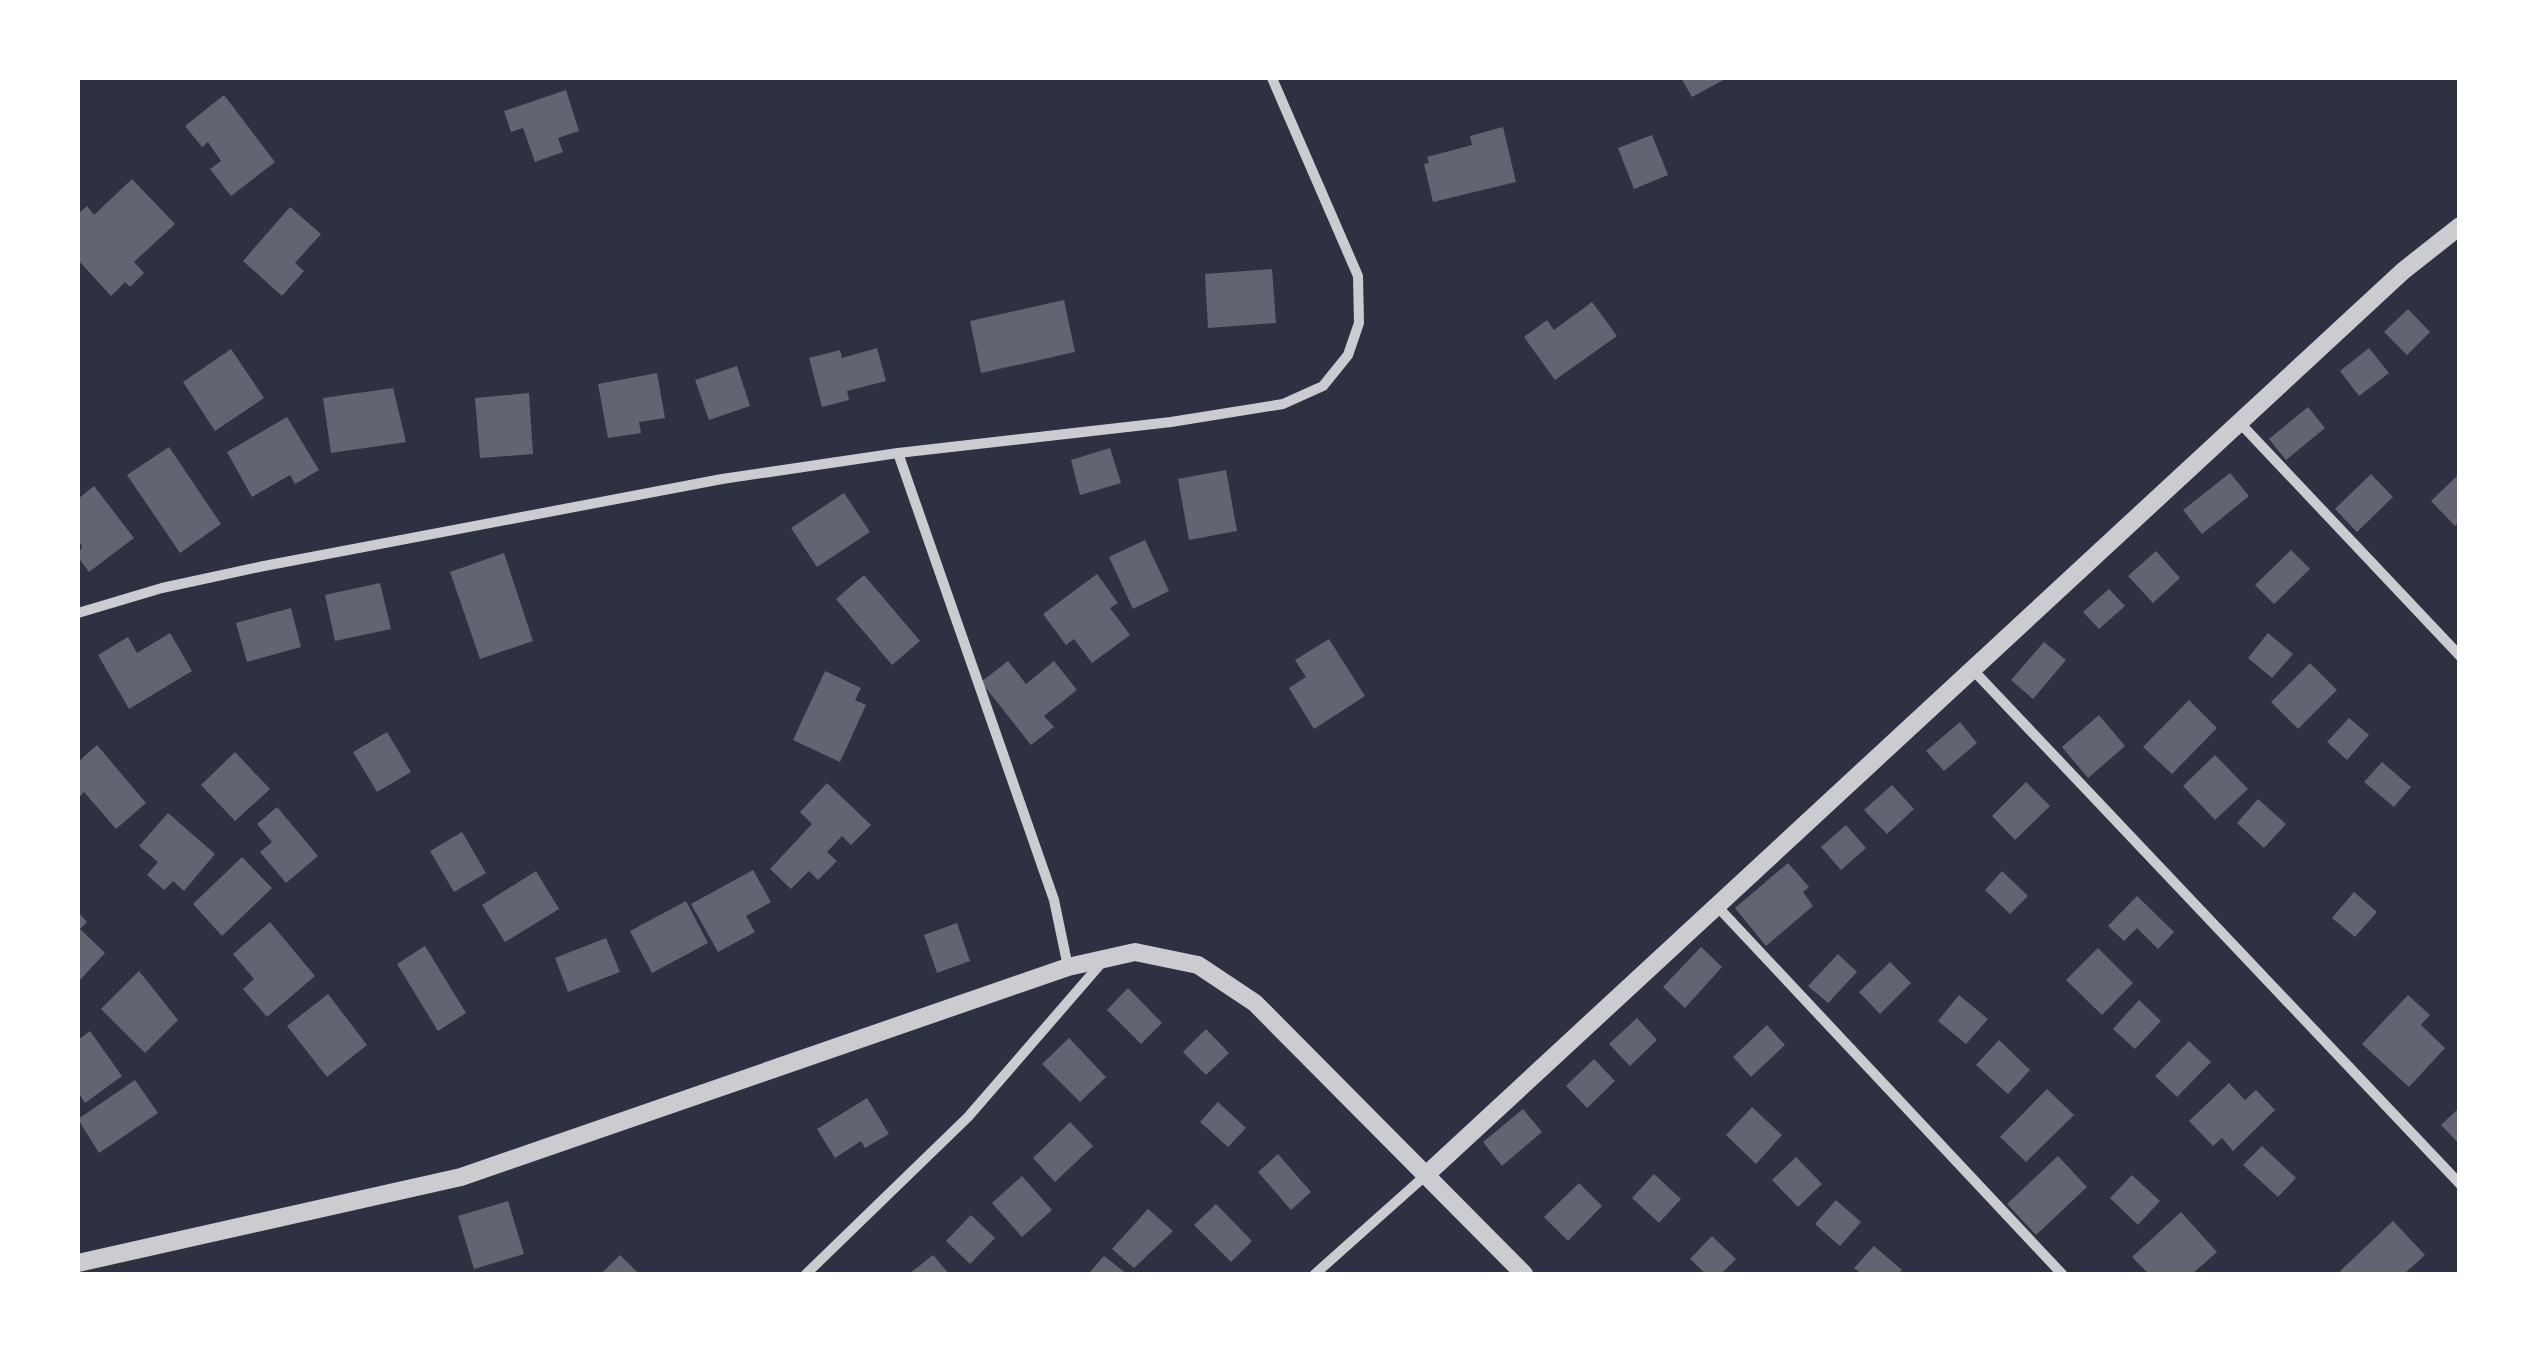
<svg xmlns="http://www.w3.org/2000/svg" width="2537" height="1352" viewBox="0 0 2537 1352" font-family="'Crimson Pro',serif">
<rect width="100%" height="100%" fill="#2d3142"/>
<g fill="#626471">
<polygon points="1681,78 1727,78 1692,97"/>
<polygon points="566,90 579,131 558,138 563,152 535,162 523,128 511,132 504,111"/>
<polygon points="224,95 275,162 231,196 210,169 221,161 208,142 202,147 185,126"/>
<polygon points="1503,127 1516,182 1433,202 1424,164 1429,163 1427,157 1472,145 1470,136"/>
<polygon points="1652,135 1668,175 1634,189 1618,148"/>
<polygon points="132,179 175,224 134,262 144,273 130,287 125,282 111,296 78,260 78,214 87,206 94,215"/>
<polygon points="290,207 321,234 295,263 304,271 282,296 243,261"/>
<polygon points="1272,269 1276,323 1208,328 1205,274"/>
<polygon points="1064,300 1075,352 981,373 970,321"/>
<polygon points="1592,302 1617,336 1555,380 1524,337 1547,320 1554,330"/>
<polygon points="2408,309 2430,332 2407,355 2384,332"/>
<polygon points="877,348 886,381 847,391 849,400 822,407 809,358 840,350 842,358"/>
<polygon points="2369,348 2389,373 2359,396 2340,371"/>
<polygon points="231,349 264,398 215,431 183,382"/>
<polygon points="737,366 750,406 709,420 695,380"/>
<polygon points="657,373 665,418 639,422 641,433 608,438 598,384"/>
<polygon points="393,388 406,442 331,453 323,398"/>
<polygon points="529,393 533,454 480,458 475,398"/>
<polygon points="2308,407 2325,428 2286,460 2269,439"/>
<polygon points="287,417 319,470 295,484 290,475 252,497 227,452"/>
<polygon points="169,447 221,524 180,553 127,475"/>
<polygon points="1110,448 1121,483 1080,495 1071,460"/>
<polygon points="1226,470 1237,531 1189,540 1178,479"/>
<polygon points="2230,473 2249,496 2202,534 2183,510"/>
<polygon points="2371,474 2393,497 2357,532 2335,509"/>
<polygon points="2457,476 2460,522 2455,526 2431,501"/>
<polygon points="94,486 134,538 89,572 78,557 82,546 78,541 78,499"/>
<polygon points="844,493 870,532 817,567 791,528"/>
<polygon points="1145,540 1169,591 1133,609 1109,557"/>
<polygon points="2291,550 2310,569 2274,604 2255,585"/>
<polygon points="2156,551 2180,578 2153,603 2128,576"/>
<polygon points="504,553 533,641 480,659 450,572"/>
<polygon points="1097,574 1118,603 1110,608 1130,635 1092,663 1074,639 1066,645 1043,614"/>
<polygon points="864,575 920,641 892,665 836,599"/>
<polygon points="380,583 391,629 335,641 325,595"/>
<polygon points="2109,589 2125,606 2099,629 2083,612"/>
<polygon points="291,608 301,647 247,662 236,623"/>
<polygon points="170,633 192,671 129,709 98,655 128,637 137,653"/>
<polygon points="2268,633 2293,654 2272,678 2248,658"/>
<polygon points="1329,639 1365,696 1314,729 1289,688 1306,677 1295,660"/>
<polygon points="2044,642 2066,660 2033,699 2011,680"/>
<polygon points="1008,661 1026,684 1054,661 1077,690 1044,716 1054,727 1031,745 981,682"/>
<polygon points="2310,663 2337,690 2298,729 2271,702"/>
<polygon points="825,671 861,688 855,700 866,705 840,762 793,740"/>
<polygon points="2189,700 2217,728 2172,774 2143,747"/>
<polygon points="2099,715 2125,746 2088,778 2062,747"/>
<polygon points="2349,718 2369,735 2347,760 2327,742"/>
<polygon points="1960,722 1977,743 1944,771 1926,751"/>
<polygon points="387,732 411,772 377,792 353,752"/>
<polygon points="97,745 146,803 116,829 84,792 78,798 78,762"/>
<polygon points="235,752 270,789 235,821 201,785"/>
<polygon points="2215,755 2248,789 2215,820 2183,786"/>
<polygon points="2382,762 2411,787 2394,807 2364,782"/>
<polygon points="2026,782 2050,806 2015,840 1992,816"/>
<polygon points="827,783 871,825 851,845 842,836 827,852 837,861 818,880 809,871 791,889 770,869 812,824 800,812"/>
<polygon points="1892,785 1914,809 1887,834 1864,810"/>
<polygon points="2258,799 2286,824 2264,848 2237,823"/>
<polygon points="277,807 318,856 286,883 260,852 272,842 257,824"/>
<polygon points="168,813 215,854 184,891 173,881 164,890 147,875 158,862 139,846"/>
<polygon points="1846,825 1866,848 1841,870 1821,847"/>
<polygon points="462,832 486,873 454,892 430,851"/>
<polygon points="242,857 272,888 222,936 193,904"/>
<polygon points="1788,863 1809,887 1803,892 1813,906 1766,946 1735,908"/>
<polygon points="753,870 771,902 746,916 755,932 718,952 691,904"/>
<polygon points="536,871 559,909 505,942 482,905"/>
<polygon points="2002,871 2028,896 2010,914 1985,890"/>
<polygon points="2354,892 2377,912 2355,937 2332,918"/>
<polygon points="2137,896 2174,932 2158,949 2137,928 2124,941 2108,926"/>
<polygon points="686,901 708,943 652,973 630,931"/>
<polygon points="78,912 87,922 80,929 105,953 78,982"/>
<polygon points="270,922 315,976 267,1017 243,989 254,979 233,954"/>
<polygon points="957,923 970,961 937,973 924,935"/>
<polygon points="606,938 620,972 568,992 555,958"/>
<polygon points="425,946 466,1013 438,1031 397,964"/>
<polygon points="1701,947 1722,967 1685,1008 1663,987"/>
<polygon points="2098,948 2133,983 2102,1015 2066,980"/>
<polygon points="1838,954 1857,972 1828,1003 1808,986"/>
<polygon points="1890,962 1911,983 1880,1014 1859,992"/>
<polygon points="139,971 178,1020 145,1053 101,1009"/>
<polygon points="1128,988 1162,1023 1141,1044 1107,1010"/>
<polygon points="328,994 367,1045 327,1077 287,1026"/>
<polygon points="1959,995 1988,1019 1966,1044 1938,1021"/>
<polygon points="2408,995 2430,1015 2421,1025 2445,1048 2409,1087 2362,1044"/>
<polygon points="2139,1000 2161,1021 2135,1049 2113,1029"/>
<polygon points="1637,1018 1657,1040 1630,1066 1609,1044"/>
<polygon points="1767,1025 1785,1045 1751,1077 1733,1057"/>
<polygon points="1206,1029 1229,1053 1206,1075 1183,1052"/>
<polygon points="90,1031 122,1076 85,1103 78,1092 78,1040"/>
<polygon points="1069,1038 1106,1077 1080,1102 1042,1064"/>
<polygon points="1999,1040 2030,1070 2008,1094 1976,1065"/>
<polygon points="2189,1041 2211,1062 2177,1097 2155,1076"/>
<polygon points="1594,1059 1615,1081 1587,1108 1566,1086"/>
<polygon points="135,1080 158,1113 99,1153 78,1119"/>
<polygon points="2229,1083 2245,1100 2256,1090 2275,1110 2233,1151 2222,1138 2213,1146 2189,1121"/>
<polygon points="2047,1089 2074,1115 2026,1162 2000,1137"/>
<polygon points="867,1098 889,1134 865,1148 861,1141 835,1158 817,1129"/>
<polygon points="1218,1102 1246,1128 1228,1147 1200,1122"/>
<polygon points="1752,1107 1782,1135 1756,1164 1726,1135"/>
<polygon points="2460,1107 2460,1145 2441,1125"/>
<polygon points="1523,1109 1542,1132 1502,1166 1483,1142"/>
<polygon points="1070,1122 1093,1146 1055,1182 1033,1158"/>
<polygon points="2262,1146 2296,1178 2278,1197 2243,1165"/>
<polygon points="1278,1154 1311,1192 1291,1210 1258,1172"/>
<polygon points="2058,1156 2087,1187 2036,1235 2007,1204"/>
<polygon points="1796,1157 1822,1184 1798,1207 1772,1180"/>
<polygon points="1654,1174 1681,1199 1659,1223 1632,1198"/>
<polygon points="2132,1175 2160,1201 2138,1225 2110,1198"/>
<polygon points="1022,1176 1052,1210 1022,1237 992,1203"/>
<polygon points="1579,1183 1602,1206 1568,1241 1544,1217"/>
<polygon points="1836,1200 1861,1222 1840,1246 1815,1224"/>
<polygon points="508,1201 524,1254 474,1269 458,1216"/>
<polygon points="1216,1204 1252,1241 1231,1262 1194,1225"/>
<polygon points="1148,1209 1173,1231 1134,1268 1112,1249"/>
<polygon points="2181,1212 2217,1252 2192,1274 2149,1274 2132,1257"/>
<polygon points="971,1215 995,1238 970,1264 946,1241"/>
<polygon points="2393,1221 2425,1255 2404,1274 2343,1274 2340,1271"/>
<polygon points="1712,1236 1736,1259 1721,1274 1706,1274 1690,1259"/>
<polygon points="1874,1246 1902,1270 1898,1274 1862,1274 1854,1268"/>
<polygon points="620,1255 639,1274 601,1274"/>
<polygon points="933,1255 949,1274 909,1274"/>
<polygon points="1104,1256 1127,1274 1088,1274"/>
</g>
<g fill="none" stroke-linecap="round" stroke-linejoin="round">
<g stroke="#caccd0" stroke-width="10">
<polyline points="2239,422 2460,656"/>
<polyline points="898,453 1054,900 1068,967"/>
<polyline points="78,613 162,588 264,566 722,479 898,453 1171,422 1283,404 1323,386 1348,355 1359,323 1358,276 1272,78"/>
<polyline points="1973,670 2460,1184"/>
<polyline points="1715,904 2062,1274"/>
<polyline points="806,1274 968,1117 1104,960"/>
<polyline points="1315,1274 1426,1175"/>
</g>
<g stroke="#caccd0" stroke-width="18">
<polyline points="1427,1174 2403,271 2460,226"/>
<polyline points="78,1263 461,1177 1068,967 1135,952 1198,965 1255,1003 1524,1274"/>
</g>
</g>
<rect width="2537" height="1352" fill="none" stroke="#ffffff" stroke-width="160"/>
</svg>
